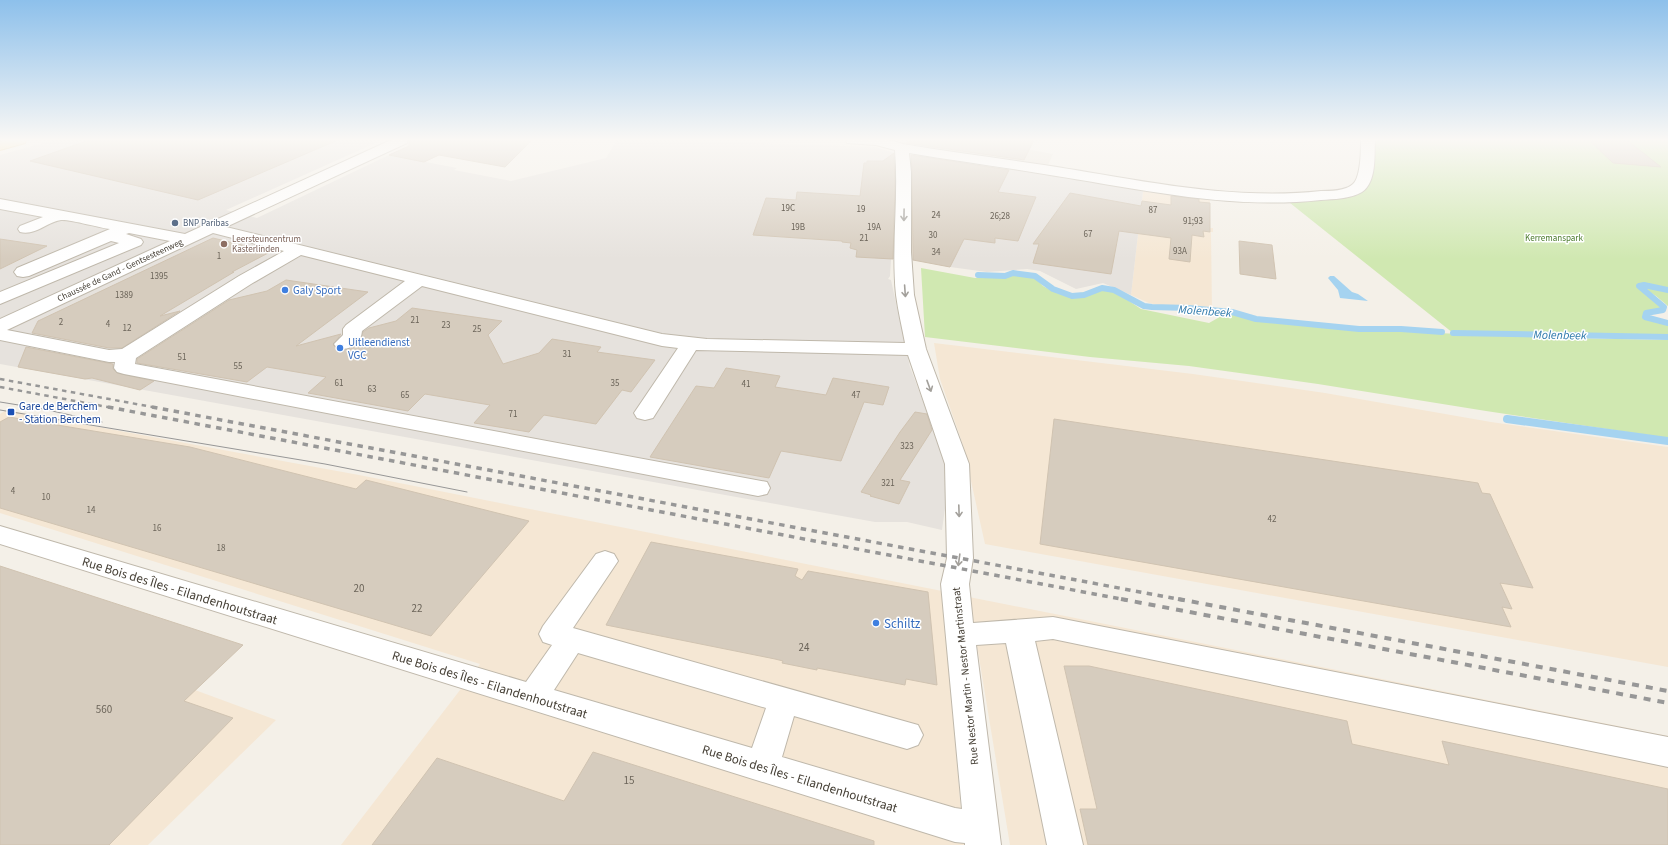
<svg xmlns="http://www.w3.org/2000/svg" width="1668" height="845" viewBox="0 0 1668 845" font-family="'Source Sans 3',sans-serif">
<rect width="100%" height="100%" fill="#f4f0e8"/>
<polygon fill="#e8e2d6" points="900,140 977,140 1053,154 1048,165 971,155 927,147"/>
<g fill="#f5e7d4">
<polygon points="1143,191 1210,200 1210,228 1213,228 1213,232 1211,232 1212,313 1205,317 1149,303 1131,295"/>
<polygon points="934,343 1193,374 1325,393 1491,422 1668,447 1668,667 985,544 963,445 940,379"/>
<polygon points="6,410 359,475 942,591 964,845 341,845 480,664 0,513 0,414"/>
<polygon points="969,597 1668,736 1668,845 1010,845"/>
<polygon points="0,618 276,720 148,845 0,845"/>
</g>
<polygon fill="#e6e2dd" points="54,140 382,140 226,210 257,218 389,155 457,168 454,170 511,181 606,158 617,140 666,140 875,147 894,153 891,258 916,260 915,155 1044,173 1143,191 1131,295 1103,283 1076,289 1040,271 1027,269 987,272 950,267 920,261 891,259 890,276 888,279 891,280 910,367 950,473 942,530 907,522 875,522 0,364 0,155"/>
<g fill="#d0e8b1">
<polygon points="1364,140 1668,140 1668,290 1644,285 1639,286 1664,307 1663,310 1646,313 1645,317 1668,323 1668,337 1566,336 1453,333 1280,195 1336,192 1357,185"/>
<polygon points="921,268 975,278 1006,277 1015,275 1034,276 1043,286 1052,291 1069,295 1096,290 1105,291 1113,292 1126,299 1141,309 1209,323 1225,314 1234,314 1256,320 1359,330 1568,338 1668,340 1668,438 1486,411 1318,384 1189,366 1090,357 925,337"/>
<polygon points="1647,287 1668,291 1668,306 1656,296 1643,288"/>
</g>
<polygon fill="#a5d3f0" points="1330,276 1334,276 1352,292 1358,294 1368,301 1340,298 1338,290 1328,278"/>
<g fill="none" stroke-linecap="round" stroke-linejoin="round">
<g stroke="#a5d3f0" stroke-width="6">
<polyline points="978,275 1005,276 1013,273 1035,276 1053,289 1072,296 1084,295 1102,288 1114,290 1144,306 1152,307 1189,308 1232,312 1256,319 1359,329 1401,329 1442,332"/>
<polyline points="1668,290 1644,285 1639,286 1664,307 1663,310 1646,313 1645,317 1668,323"/>
<polyline points="1453,333 1668,337"/>
</g>
<polyline stroke="#a5d3f0" stroke-width="8" points="1507,419 1668,441"/>
</g>
<g fill="#d6ccbe" stroke="#d0c3b1">
<polygon points="89,140 338,140 198,200 30,161"/>
<polygon points="409,140 532,140 505,167 439,155 424,162 389,155 409,146"/>
<polygon points="910,140 1034,140 1024,160 906,143"/>
<polygon points="1589,140 1627,140 1661,167 1613,163"/>
<polygon points="894,153 895,186 893,259 856,257 857,250 850,248 851,243 842,242 842,241 753,235 766,198 796,200 797,192 860,196 864,163 867,163 867,161 883,161"/>
<polygon points="911,155 1009,170 998,192 1036,197 1018,241 995,238 995,243 964,239 950,267 913,260 912,172"/>
<polygon points="1070,193 1141,206 1142,201 1171,205 1171,196 1199,199 1199,202 1210,203 1210,232 1203,231 1204,237 1192,235 1190,262 1169,259 1171,238 1119,231 1111,274 1033,263 1039,244 1033,244"/>
<polygon points="213,238 270,252 232,272 234,272 160,316 180,311 122,348 109,348 32,333 38,321"/>
<polygon points="0,239 47,246 0,269"/>
<polygon points="1239,241 1272,245 1276,279 1240,274"/>
<polygon points="286,280 368,292 296,346 341,334 333,345 337,349 351,349 358,344 363,332 369,328 396,321 412,308 502,321 488,335 503,364 539,353 552,339 601,347 597,352 655,360 631,392 622,390 596,424 544,415 529,432 474,423 490,405 425,394 408,411 308,393 326,377 267,367 247,382 137,363 137,359 229,300 267,291"/>
<polygon points="26,347 113,364 113,369 117,373 154,381 140,390 92,378 85,379 18,367"/>
<polygon points="726,368 780,376 775,387 826,395 833,378 889,387 883,405 864,402 841,461 781,451 769,478 650,457 696,386 714,388"/>
<polygon points="915,412 927,414 932,430 900,480 910,482 899,504 870,496 871,495 861,492 900,432"/>
<polygon points="9,417 190,447 356,489 366,480 529,521 431,636 0,508 0,422"/>
<polygon points="1054,419 1478,483 1482,493 1490,494 1533,588 1500,583 1512,609 1502,607 1511,627 1040,544"/>
<polygon points="651,542 798,569 795,576 802,580 808,571 928,592 937,685 906,679 905,685 817,668 817,670 782,663 783,661 775,659 606,625"/>
<polygon points="0,566 243,645 184,701 233,718 109,845 0,845"/>
<polygon points="1064,666 1089,666 1347,721 1352,744 1449,765 1442,741 1668,789 1668,845 1088,845 1080,809 1097,809"/>
<polygon points="593,752 874,841 874,845 372,845 437,758 564,801"/>
</g>
<g fill="none" stroke-linecap="round" stroke-linejoin="round">
<g stroke="#bfb8ab" stroke-width="2">
<path id="minor" d="M391,140H408L407,143L226,227L662,334L707,339L905,343C902,327 898,311 896,295C891,247 899,198 895,150L876,145L847,143L846,140H889L903,144C950,152 997,158 1044,165C1136,179 1228,201 1321,191C1330,191 1346,191 1353,184C1361,177 1361,150 1361,140H1375C1374,155 1377,182 1362,192C1351,199 1333,199 1321,200C1230,210 1140,189 1050,175C1003,167 956,161 909,153L911,172V252L914,295L926,349L969,464L973,558L969,584L973,623L1053,617L1668,737V767L1053,639L1035,641L1083,845H1047L1006,643L976,645L1001,845H965V843L955,842L0,544V526L526,682L552,645L543,642L539,634L543,626L596,554L605,551L614,554L618,561L573,628L918,725L923,735L918,745L907,749L794,716L782,757L955,808L962,809L941,584L947,558L945,464L908,355L696,350L653,418L645,420L637,418L634,413L678,348L662,346L422,286L362,331C361,344 350,351 337,348L334,344L343,335V329L346,325L405,281L301,255L251,284L136,358L135,364L767,482L770,488L767,494L758,496L124,374L117,372L114,368L115,362H109L0,340V319L170,241L129,233L126,234L141,239L143,242L141,245L0,304V292L119,243L111,241L29,276L23,277L17,276L14,272L17,268L110,229C101,228 69,219 61,220C47,222 35,236 20,232L18,229L20,226L43,217L0,209V199L185,234ZM213,233L284,251L239,276L122,349L109,350L7,330ZM578,653L766,708L752,748L554,690Z"/>
</g>
<g stroke="#e3bb67" stroke-width="2">
<polygon id="major" points="5,140 26,140 25,143 0,150 0,142"/>
</g>
<use href="#minor" fill="#fff" fill-rule="evenodd"/>
<use href="#major" fill="#fdde98" fill-rule="evenodd"/>
<g stroke="#979797" stroke-width="1">
<polyline points="0,402 43,409 102,422"/>
<polyline points="0,410 325,464 467,492"/>
</g>
<g stroke="#979797" stroke-width="2.5" stroke-dasharray="4.5 4.5" stroke-linecap="butt">
<polyline points="0,379 158,408"/>
<polyline points="0,387 113,408"/>
</g>
<g stroke="#979797" stroke-width="3.5" stroke-dasharray="5.5 5.5" stroke-linecap="butt">
<polyline points="108,407 1126,600"/>
<polyline points="152,407 1183,600"/>
</g>
<g stroke="#979797" stroke-width="4" stroke-dasharray="7 7" stroke-linecap="butt">
<polyline points="1121,599 1668,703"/>
<polyline points="1178,599 1668,691"/>
</g>
</g>
<defs><path id="oneway-shaft" d="M-6 0H5M1.5-3L5.5 0L1.5 3" fill="none" stroke-width="1.6" stroke-linecap="round" stroke-linejoin="round"/></defs>
<g stroke="#a3a09b">
<use href="#oneway-shaft" transform="translate(904 215) rotate(91)"/>
<use href="#oneway-shaft" transform="translate(905 291) rotate(86)"/>
<use href="#oneway-shaft" transform="translate(929 386) rotate(70)"/>
<use href="#oneway-shaft" transform="translate(959 511) rotate(88)"/>
<use href="#oneway-shaft" transform="translate(959 560) rotate(98)"/>
</g>
<linearGradient id="sky" x2="0" y2="1"><stop stop-color="#8dc0eb"/><stop offset="0.54" stop-color="#faf8f5"/><stop offset="1" stop-color="#faf8f5" stop-opacity="0"/></linearGradient>
<rect width="1668" height="259" fill="url(#sky)"/>
<circle fill="#5c6f8a" stroke="#fff" stroke-width="1.5" cx="175" cy="223" r="4"/>
<circle fill="#8d6e63" stroke="#fff" stroke-width="1.5" cx="224" cy="244" r="4"/>
<g fill="#3f7fe0" stroke="#fff" stroke-width="1.5">
<circle cx="285" cy="290" r="4"/>
<circle cx="340" cy="348" r="4"/>
<circle cx="876" cy="623" r="4"/>
</g>
<rect fill="#1a4fb4" stroke="#fff" stroke-width="1.5" x="7" y="408" width="8" height="8" rx="2"/>
<g text-anchor="middle" stroke-width="3" stroke-linejoin="round" paint-order="stroke">
<g font-size="9" fill="#6b6459">
<text x="788" y="211">19C</text>
<text x="861" y="212">19</text>
<text x="1153" y="213">87</text>
<text x="936" y="218">24</text>
<text x="1000" y="219">26;28</text>
<text x="1193" y="224">91;93</text>
<text x="798" y="230">19B</text>
<text x="874" y="230">19A</text>
<text x="1088" y="237">67</text>
<text x="933" y="238">30</text>
<text x="864" y="241">21</text>
<text x="1180" y="254">93A</text>
<text x="936" y="255">34</text>
<text x="219" y="259">1</text>
<text x="159" y="279">1395</text>
<text x="124" y="298">1389</text>
<text x="415" y="323">21</text>
<text x="61" y="325">2</text>
<text x="108" y="327">4</text>
<text x="446" y="328">23</text>
<text x="127" y="331">12</text>
<text x="477" y="332">25</text>
<text x="567" y="357">31</text>
<text x="182" y="360">51</text>
<text x="238" y="369">55</text>
<text x="339" y="386">61</text>
<text x="615" y="386">35</text>
<text x="746" y="387">41</text>
<text x="372" y="392">63</text>
<text x="405" y="398">65</text>
<text x="856" y="398">47</text>
<text x="513" y="417">71</text>
<text x="907" y="449">323</text>
<text x="888" y="486">321</text>
<text x="13" y="494">4</text>
<text x="46" y="500">10</text>
<text x="91" y="513">14</text>
<text x="1272" y="522">42</text>
<text x="157" y="531">16</text>
<text x="221" y="551">18</text>
</g>
<g font-size="9" fill="#4e5e75" stroke="#fff" text-anchor="start">
<text x="183" y="226">BNP Paribas</text>
</g>
<g font-size="9" fill="#49792a" stroke="#fff">
<text x="1554" y="241">Kerremanspark</text>
</g>
<g font-size="9" fill="#785e54" stroke="#fff" text-anchor="start">
<text x="232" y="242">Leersteuncentrum<tspan x="232" dy="10">Kasterlinden</tspan></text>
</g>
<g font-size="9" fill="#474137" stroke="#fff">
<text transform="translate(120 270) rotate(-25)" y="3">Chaussée de Gand - Gentsesteenweg</text>
</g>
<g font-size="11" fill="#366cbe" stroke="#fff" text-anchor="start">
<text x="293" y="294">Galy Sport</text>
<text x="348" y="346">Uitleendienst<tspan x="348" dy="13">VGC</tspan></text>
</g>
<g font-size="11" fill="#164399" stroke="#fff" text-anchor="start">
<text x="19" y="410">Gare de Berchem<tspan x="19" dy="13">- Station Berchem</tspan></text>
</g>
<g font-size="11" fill="#6b6459">
<text x="359" y="592">20</text>
<text x="417" y="612">22</text>
<text x="804" y="651">24</text>
<text x="104" y="713">560</text>
<text x="629" y="784">15</text>
</g>
<g font-size="11" fill="#474137" stroke="#fff">
<text transform="translate(965 676) rotate(-96)" y="4">Rue Nestor Martin - Nestor Martinstraat</text>
</g>
<g font-size="12" font-style="italic" fill="#2e79ab" stroke="#fff">
<text transform="translate(1205 311) rotate(4)" y="4">Molenbeek</text>
<text transform="translate(1560 335) rotate(1)" y="4">Molenbeek</text>
</g>
<g font-size="13" fill="#474137" stroke="#fff">
<text transform="translate(180 590) rotate(17)" y="5">Rue Bois des Îles - Eilandenhoutstraat</text>
<text transform="translate(490 684) rotate(17)" y="5">Rue Bois des Îles - Eilandenhoutstraat</text>
<text transform="translate(800 778) rotate(17)" y="5">Rue Bois des Îles - Eilandenhoutstraat</text>
</g>
<g font-size="13" fill="#366cbe" stroke="#fff" text-anchor="start">
<text x="884" y="628">Schiltz</text>
</g>
</g>
</svg>
